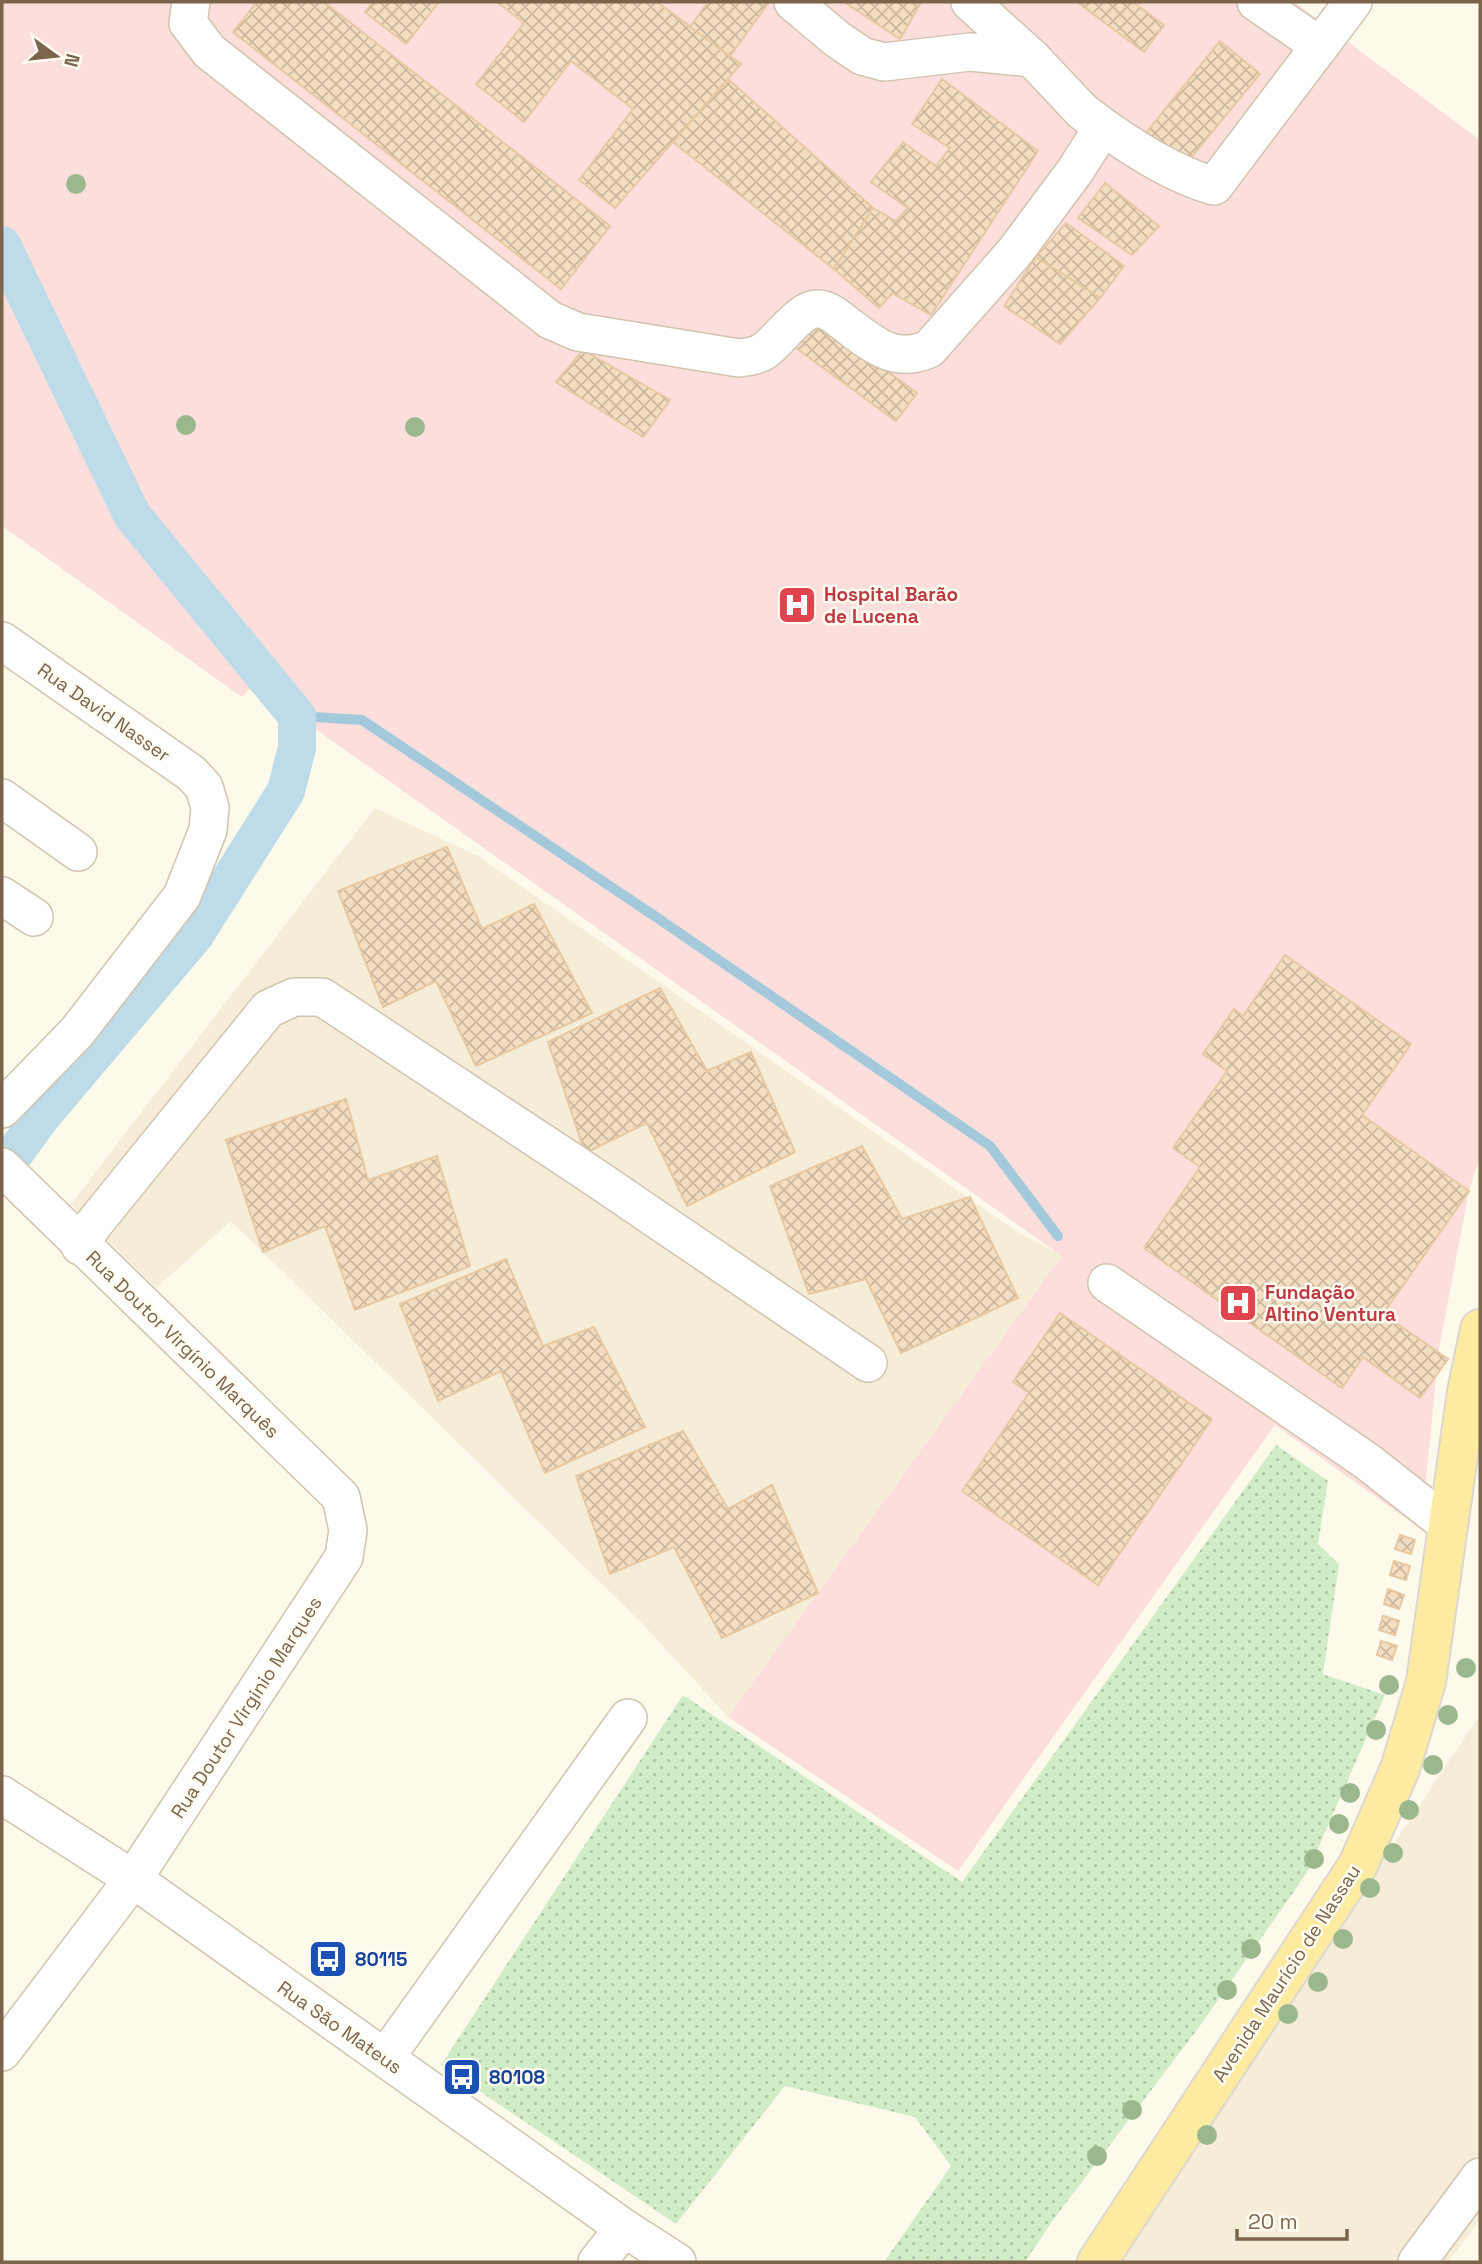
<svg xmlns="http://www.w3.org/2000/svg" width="1482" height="2264" viewBox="0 0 1482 2264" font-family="'Space Grotesk',sans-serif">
<defs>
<pattern id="grass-dots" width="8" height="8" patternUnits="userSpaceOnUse" patternTransform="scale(1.75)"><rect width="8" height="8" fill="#d0edc7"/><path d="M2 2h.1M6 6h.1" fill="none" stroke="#aec4a4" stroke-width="1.8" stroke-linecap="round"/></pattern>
<pattern id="building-cross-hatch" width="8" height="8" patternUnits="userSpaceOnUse" patternTransform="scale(1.75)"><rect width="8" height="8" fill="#f4dec1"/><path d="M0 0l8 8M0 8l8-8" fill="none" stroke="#cbb89f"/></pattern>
</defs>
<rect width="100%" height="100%" fill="#fdf9eb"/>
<g fill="#f6edd9">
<polygon points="375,808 478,856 1016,1231 1063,1256 728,1717 640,1621 231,1221 156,1288 71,1204"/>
<polygon points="1480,1715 1480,2220 1448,2262 1114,2262"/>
</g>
<polygon fill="#fcdfdd" points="2,2 1294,2 1480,140 1480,1157 1469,1190 1439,1349 1421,1529 1275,1425 958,1871 728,1717 1062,1256 253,685 242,697 2,526"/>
<polygon fill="url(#grass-dots)" points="1276,1445 1328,1481 1318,1544 1339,1564 1323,1674 1385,1695 1308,1871 1199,2027 1053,2220 1025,2262 884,2262 951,2166 915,2117 785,2086 676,2224 441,2065 683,1695 962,1882"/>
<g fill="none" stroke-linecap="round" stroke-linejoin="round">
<polyline stroke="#a3c9db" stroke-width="10" points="297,716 362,720 659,919 990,1146 1058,1236"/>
<polyline stroke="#bddbe9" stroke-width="38" points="2,245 132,515 297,716 297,748 286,791 195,935 41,1117 2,1171"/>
</g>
<g fill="url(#building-cross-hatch)" stroke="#e8c8a0" stroke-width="2">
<polygon points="257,2 324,2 610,226 561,289 233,32"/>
<polygon points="373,2 439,2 406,44 365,12"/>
<polygon points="497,2 657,2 741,64 615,208 579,180 633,109 571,61 524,122 476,84 524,23"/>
<polygon points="708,2 769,2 730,56 690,27"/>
<polygon points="844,2 921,2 900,39"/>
<polygon points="1077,2 1133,2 1164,25 1144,52"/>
<polygon points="1220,41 1260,74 1184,166 1145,134"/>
<polygon points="728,79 873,208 834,269 673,142"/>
<polygon points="942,79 1038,151 931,315 892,293 879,308 834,269 873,208 896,221 908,208 871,182 903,142 936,166 950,148 912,124"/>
<polygon points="1105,183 1159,226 1132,255 1078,218"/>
<polygon points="1066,223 1124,266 1100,298 1036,257"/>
<polygon points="1036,257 1100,298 1060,344 1004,306"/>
<polygon points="812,317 917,393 896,421 792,345"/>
<polygon points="583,350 670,400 643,437 556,382"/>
<polygon points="447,847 482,929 534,904 592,1013 476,1066 436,981 383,1007 338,891"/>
<polygon points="1285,955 1411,1044 1362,1115 1469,1191 1383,1314 1448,1359 1420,1398 1363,1357 1342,1388 1144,1248 1200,1167 1173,1148 1227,1071 1203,1054 1234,1009 1243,1016"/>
<polygon points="660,988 707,1071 751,1052 795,1152 687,1206 647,1123 585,1153 548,1042"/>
<polygon points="346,1099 368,1180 437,1156 470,1266 355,1310 325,1226 263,1252 226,1140"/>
<polygon points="862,1146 902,1219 970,1197 1018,1298 901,1353 866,1279 809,1294 770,1186"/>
<polygon points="506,1259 543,1346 594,1327 645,1427 545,1473 501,1371 438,1401 400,1304"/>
<polygon points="1060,1313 1212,1419 1098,1585 962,1491 1029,1393 1013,1382"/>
<polygon points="683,1431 728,1509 772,1485 818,1593 722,1638 674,1547 610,1574 576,1476"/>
<polygon points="1400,1535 1415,1540 1411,1554 1395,1549"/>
<polygon points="1394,1561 1410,1566 1406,1580 1390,1575"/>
<polygon points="1388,1589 1404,1595 1399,1609 1384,1604"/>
<polygon points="1383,1616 1399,1621 1395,1635 1379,1630"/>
<polygon points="1381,1641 1397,1646 1392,1660 1377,1655"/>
</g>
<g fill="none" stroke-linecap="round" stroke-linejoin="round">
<g stroke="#d2c3af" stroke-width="40">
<g id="minor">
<path d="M191,2L188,23L209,51L550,320L578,332L739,358C747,357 757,356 764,351C779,341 801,307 818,309C827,309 836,316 842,321C870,342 893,365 929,349L1014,253L1075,171L1103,127L1082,111L1032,58L970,2"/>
<polyline points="793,2 837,39 862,56 884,62 970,52 1032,58"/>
<polyline points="1256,2 1320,46"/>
<path d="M1103,127C1138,151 1173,174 1214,186L1353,2"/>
<polyline points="2,641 191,773 204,787 210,807 208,830 182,896 77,1032 2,1109"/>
<polyline points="2,798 78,852"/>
<polyline points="2,896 34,917"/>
<polyline points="2,1167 341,1497 348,1530 344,1557 133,1879 2,2052"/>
<polyline points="80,1246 93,1225 268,1009 294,997 322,997 587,1172 868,1363"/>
<polyline points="1107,1283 1368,1462 1448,1525"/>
<polyline points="2,1795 133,1879 624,2228 677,2262"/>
<polyline points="385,2058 628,1718"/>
<polyline points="597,2262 624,2228"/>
<polyline points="1417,2262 1480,2177"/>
</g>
</g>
<g stroke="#ddd7d0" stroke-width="42">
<polyline id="major" points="1097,2262 1358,1865 1400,1769 1426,1682 1467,1392 1480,1329"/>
</g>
<use href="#minor" stroke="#fff" stroke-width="37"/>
<use href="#major" stroke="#fdeba2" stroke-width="38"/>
</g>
<g fill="#9bb78e">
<circle cx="76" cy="184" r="10"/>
<circle cx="186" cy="425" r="10"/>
<circle cx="415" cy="427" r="10"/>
<circle cx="1466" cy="1668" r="10"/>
<circle cx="1389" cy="1685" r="10"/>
<circle cx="1448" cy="1715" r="10"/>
<circle cx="1376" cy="1730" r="10"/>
<circle cx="1433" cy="1765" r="10"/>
<circle cx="1350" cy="1793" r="10"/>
<circle cx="1409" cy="1810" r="10"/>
<circle cx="1339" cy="1824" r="10"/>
<circle cx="1393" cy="1853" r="10"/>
<circle cx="1314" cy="1859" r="10"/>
<circle cx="1370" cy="1888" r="10"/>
<circle cx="1343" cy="1939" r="10"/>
<circle cx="1251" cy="1949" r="10"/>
<circle cx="1318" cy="1982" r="10"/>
<circle cx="1227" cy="1990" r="10"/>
<circle cx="1288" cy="2014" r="10"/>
<circle cx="1132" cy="2110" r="10"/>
<circle cx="1207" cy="2135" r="10"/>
<circle cx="1097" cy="2156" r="10"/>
</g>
<defs>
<g id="hospital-square" transform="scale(2.0125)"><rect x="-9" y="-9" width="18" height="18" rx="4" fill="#e0444e" stroke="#fffcf2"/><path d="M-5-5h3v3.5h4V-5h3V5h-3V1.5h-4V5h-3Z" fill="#fff"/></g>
<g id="bus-square" transform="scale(2.0125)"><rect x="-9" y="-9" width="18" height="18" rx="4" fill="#1a4fb4" stroke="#fffcf2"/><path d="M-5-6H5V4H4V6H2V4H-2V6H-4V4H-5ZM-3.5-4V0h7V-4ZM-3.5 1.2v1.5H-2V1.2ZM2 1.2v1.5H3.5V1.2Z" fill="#fff"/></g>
</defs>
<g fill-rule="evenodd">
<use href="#hospital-square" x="797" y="605"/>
<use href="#hospital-square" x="1238" y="1303"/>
<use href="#bus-square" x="328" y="1959"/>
<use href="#bus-square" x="462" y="2077"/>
</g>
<g text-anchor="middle" stroke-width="5" stroke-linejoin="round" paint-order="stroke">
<g font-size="19" font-weight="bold" fill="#be3a42" stroke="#fffcf2" text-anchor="start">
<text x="824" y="601">Hospital Barão<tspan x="824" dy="22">de Lucena</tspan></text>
<text x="1265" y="1299">Fundação<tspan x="1265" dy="22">Altino Ventura</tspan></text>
</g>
<g font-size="19" fill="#7b644b" stroke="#fffcf2">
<text transform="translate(104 712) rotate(35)" y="7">Rua David Nasser</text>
<text transform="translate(183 1344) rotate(44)" y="7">Rua Doutor Virgínio Marquês</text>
<text transform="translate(246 1707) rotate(-57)" y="7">Rua Doutor Virginio Marques</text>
<text transform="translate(1286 1973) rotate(-57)" y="7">Avenida Maurício de Nassau</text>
<text transform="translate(340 2027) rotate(35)" y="7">Rua São Mateus</text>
</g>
<g font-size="19" font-weight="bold" fill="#164399" stroke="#fffcf2" text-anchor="start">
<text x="355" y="1966">80115</text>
<text x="489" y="2084">80108</text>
</g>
</g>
<rect width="1482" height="2264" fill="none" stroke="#7b644b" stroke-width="7"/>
<g transform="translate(56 56) rotate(105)" stroke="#fffcf2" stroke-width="5" paint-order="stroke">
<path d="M0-5L12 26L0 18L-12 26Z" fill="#7b644b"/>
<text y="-10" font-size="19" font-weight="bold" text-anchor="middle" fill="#7b644b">N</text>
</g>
<path d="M1237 2229v10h110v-10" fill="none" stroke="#7b644b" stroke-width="3.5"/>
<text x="1248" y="2229" font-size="21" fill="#7b644b" stroke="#fffcf2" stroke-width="5" paint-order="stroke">20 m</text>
</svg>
